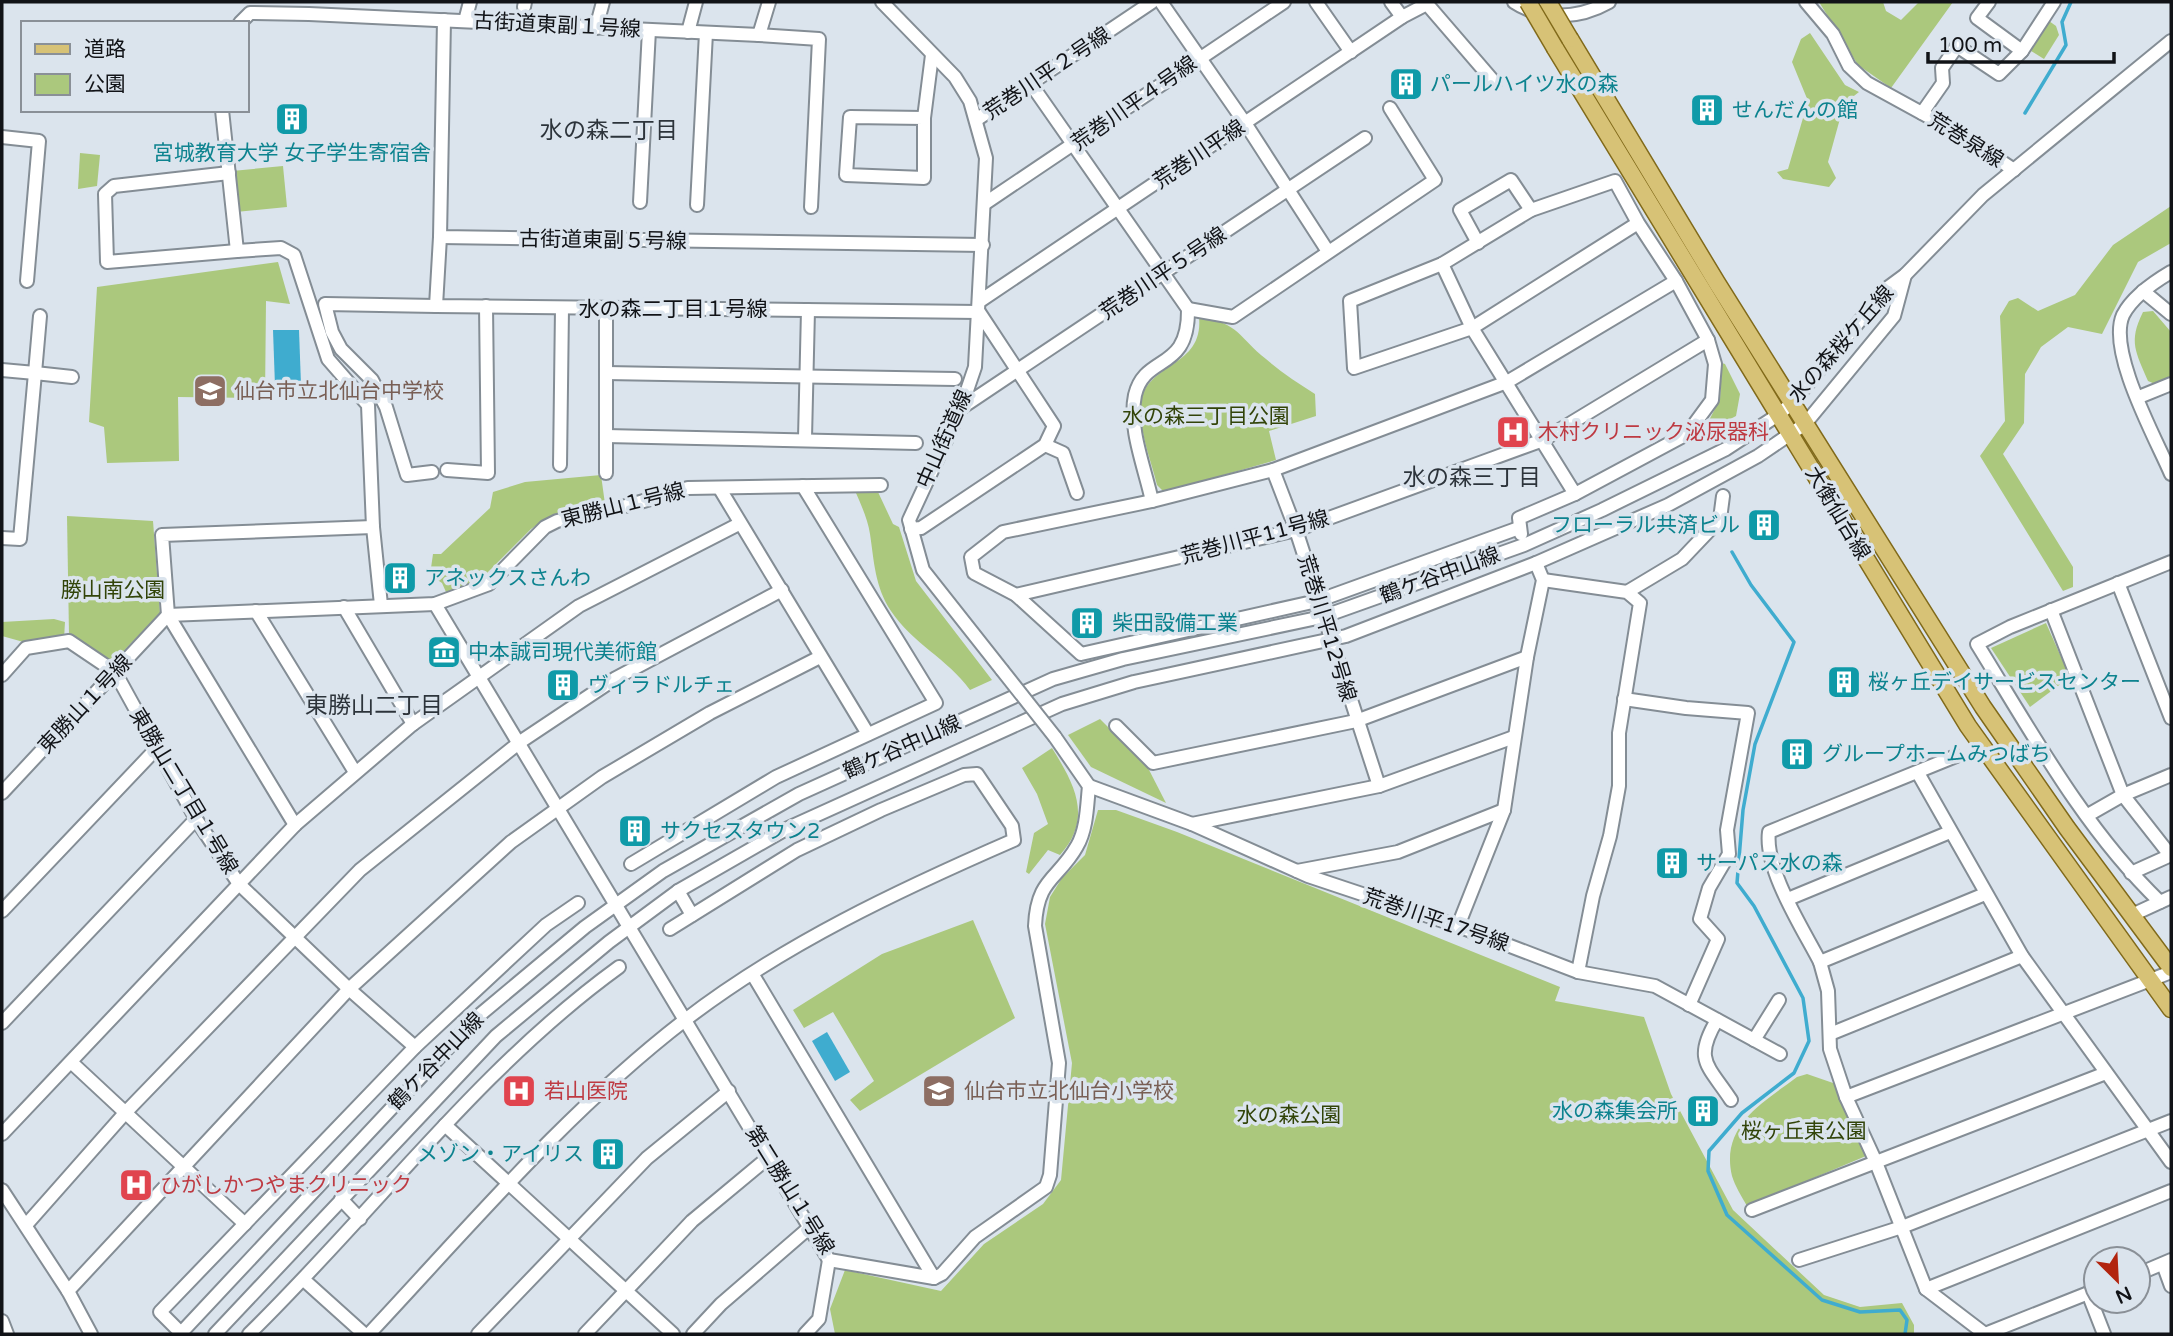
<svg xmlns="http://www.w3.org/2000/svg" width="2173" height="1336" viewBox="0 0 2173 1336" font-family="'Varela Round','Noto Sans JP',sans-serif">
<rect width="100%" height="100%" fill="#dbe4ed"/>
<g fill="#abc87d">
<polygon points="1819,2 1883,2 1886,11 1901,20 1919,2 1953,2 1891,88 1858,65"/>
<polygon points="2049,21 2056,26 2059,35 2044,59 2031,51"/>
<polygon points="1810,33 1845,85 1859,92 1850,99 1848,110 1841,115 1828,162 1836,178 1829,187 1783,179 1777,172 1788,169 1808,101 1792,62 1801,39"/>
<polygon points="80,153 100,155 97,186 78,189"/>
<polygon points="283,166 287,207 236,212 232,171"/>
<polygon points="2171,206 2171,243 2138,262 2102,334 2068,327 2041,347 2025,374 2024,423 2003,454 2073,567 2073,587 2063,591 1980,456 2005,421 2000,316 2009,301 2018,298 2038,311 2075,295 2113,245"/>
<polygon points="278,262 290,304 266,301 265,398 178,397 179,461 107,463 104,427 89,422 97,287"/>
<path d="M2153,311L2171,332V377L2155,384L2148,381C2136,352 2128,342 2143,312Z"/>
<path d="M1199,317C1240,323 1238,337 1266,359C1281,372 1298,383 1315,394L1316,416L1269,431L1276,460L1164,492L1157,485C1151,460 1138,429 1141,403C1146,362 1204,368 1199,317Z"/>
<polygon points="1722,363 1725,364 1740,394 1736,416 1702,434 1720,399"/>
<polygon points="601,475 605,504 547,518 531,529 481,579 446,592 442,583 430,575 433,554 441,554 490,508 493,492 525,482"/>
<path d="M878,492L893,524L899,527L916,581L992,680L970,690C948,659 912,643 891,611C875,587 874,561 870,534C868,520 862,507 856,493Z"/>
<polygon points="67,516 153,521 160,613 112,663 69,635"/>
<polygon points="54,619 65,622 64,639 27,643 2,636 2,622"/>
<polygon points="2046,623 2070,677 2030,707 1991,648"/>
<polygon points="1100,719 1147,766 1166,803 1091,767 1068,735"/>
<path d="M1052,748C1075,785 1093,818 1060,855L1048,850L1029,874L1026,872L1034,833L1048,824L1037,794L1022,768Z"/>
<polygon points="1098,810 1116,810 1177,832 1560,987 1555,1001 1644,1017 1671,1094 1733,1210 1824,1295 1860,1307 1902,1303 1914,1325 1914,1334 835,1334 830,1309 845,1270 941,1291 984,1244 1043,1204 1061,1180 1072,1063 1045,924 1050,897 1062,878 1085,855"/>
<polygon points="973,920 1015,1018 860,1111 850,1100 874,1081 833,1012 804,1028 793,1010 882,954"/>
<path d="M1807,1074L1836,1084L1866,1156L1747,1206C1742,1197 1735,1186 1732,1176C1720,1125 1764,1102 1797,1077Z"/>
</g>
<g fill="#3faccf">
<polygon points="273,330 299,330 301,385 275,386"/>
<polygon points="827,1032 850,1072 835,1081 812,1041"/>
</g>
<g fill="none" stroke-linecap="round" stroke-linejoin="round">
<g stroke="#3faccf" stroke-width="3.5">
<polyline points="2025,113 2066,45 2062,22 2071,2"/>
<polyline points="1732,552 1751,585 1794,642 1755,744 1743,810 1737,883 1754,906 1803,998 1809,1041 1794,1073 1742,1113 1709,1151 1708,1171 1727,1215 1822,1300 1860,1312 1900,1310 1907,1320 1905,1334"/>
</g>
<g stroke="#848d95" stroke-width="16">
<g id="minor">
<polyline points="882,2 955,77 970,101 986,158 975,367 961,408 909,520 923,570 1002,670"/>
<polyline points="1161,2 1245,123 1327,250"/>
<polyline points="1316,2 1351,52"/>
<path d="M1514,2C1543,21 1579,19 1609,2"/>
<polyline points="1806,2 1833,34 1849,66 1867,83 1960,134 2014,170"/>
<polyline points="1989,2 1977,18 2022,51"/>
<polyline points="524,7 525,2"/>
<polyline points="1402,17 1427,4 1495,83"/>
<polyline points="444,20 440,237 983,245"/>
<polyline points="465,21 470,2"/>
<polyline points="240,23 250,13 309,14 759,35 769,2"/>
<polyline points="596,28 603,2"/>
<polyline points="688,32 696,2"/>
<polyline points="759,35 819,39 811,207"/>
<polyline points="1031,84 1188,309"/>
<polyline points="222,110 237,251 281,248 294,255 328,359 368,405 373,527 381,605"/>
<polyline points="1922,113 1943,83 1942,68 1957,46 1999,74 2022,51 2054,2"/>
<polyline points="924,118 924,178 846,175 850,117 924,118 932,55"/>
<polyline points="976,120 1152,2"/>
<polyline points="2,137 39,141 27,281"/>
<polyline points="229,173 114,186 105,194 107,262 237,251"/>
<polyline points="640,202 649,30"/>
<polyline points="984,204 1284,2"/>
<polyline points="697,205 706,33"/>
<polyline points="440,237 436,306 979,312 1054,426 1045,445 921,528 911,529"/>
<polyline points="1478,243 1460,210 1511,180 1531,210"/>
<polyline points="1442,264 1472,328 1575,494"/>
<path d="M2171,272C2154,282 2133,296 2123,315C2107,351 2156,439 2171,474"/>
<polyline points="2143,291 2171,314"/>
<polyline points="980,301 1402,17 1391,2"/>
<polyline points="606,309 606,473"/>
<polyline points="1188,309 1233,317 1435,180 1390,108"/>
<polyline points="2,370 35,373 40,316"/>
<polyline points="606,373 955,379"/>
<polyline points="2139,397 2171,384"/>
<polyline points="961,408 1365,138"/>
<polyline points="606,436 916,443"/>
<polyline points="805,438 808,310"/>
<polyline points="1045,445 1063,453 1077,493"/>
<polyline points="560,465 562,308"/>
<polyline points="447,470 488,473 486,306"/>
<polyline points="1273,470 1296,530 1379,786"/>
<polyline points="432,472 407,475 386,407 372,380 341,349 332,332 325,304 436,306"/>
<polyline points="720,489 868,734"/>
<path d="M1152,501C1145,468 1128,428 1135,395C1145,353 1189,373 1188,309"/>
<polyline points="1519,528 1317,601 1081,654 1016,595 974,573 971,557 1003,532 1152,501 1273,470 1507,382 1676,281 1638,223 1472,328 1354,368 1350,301 1442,264 1531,210 1615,181 1638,223"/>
<polyline points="1521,534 1519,518 1575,494 1687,434 1712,400 1715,364 1708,340 1676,281"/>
<polyline points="2,538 20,539 35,373 72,377"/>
<polyline points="1543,580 1627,592 1640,603 1619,733 1619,786 1610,836 1593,896 1578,972"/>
<polyline points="2118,583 2171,718"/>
<polyline points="1627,592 1682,559 1720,519 1723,496"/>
<polyline points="1016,595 1296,530 1543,440 1708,340"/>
<path d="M435,604L829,1260L934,1278L942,1274L975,1237L1046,1187L1050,1175L1059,1063L1035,926C1037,878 1058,880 1077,846C1087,829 1087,805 1089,786L1055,737"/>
<polyline points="344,607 413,724"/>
<polyline points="2051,610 2123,795 2170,855"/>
<polyline points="256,611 355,772"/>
<polyline points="2,675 26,648 69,641 115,672 196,819 239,884 349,989 415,1047"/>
<polyline points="1624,699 1686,708 1748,713 1727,830 1729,854 1709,888 1700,919 1718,939 1689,1005"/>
<polyline points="1116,726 1153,763 1356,721 1527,657"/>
<polyline points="1918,773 2022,956 2171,1162"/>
<polyline points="1089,786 1192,824 1308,876 1458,926 1578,972 1655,986 1780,1054"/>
<polyline points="2,793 168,615 435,604 489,584 545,527 557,521 630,505 688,488 881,485"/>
<polyline points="2088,815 2123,795 2171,775"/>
<polyline points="1192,824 1379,786 1514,737"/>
<polyline points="295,825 168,615 162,535 373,527"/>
<polyline points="631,864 776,777 936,703 803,486"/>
<polyline points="1297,871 1398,852 1504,810"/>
<polyline points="2131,873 2171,855"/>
<polyline points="678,891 692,915"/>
<polyline points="1788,899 1950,832"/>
<path d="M2160,902C2085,830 2032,733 1977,644L2010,627L2171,562"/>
<polyline points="2,911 157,748"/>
<polyline points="2132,915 2171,897"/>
<polyline points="1458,926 1504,810 1527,657 1543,580 1536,563"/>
<path d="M1820,962C1803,929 1764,869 1769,832L1956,756"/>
<polyline points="753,975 934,1278"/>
<path d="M1717,1020C1693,1060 1708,1065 1731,1100"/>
<polyline points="2,1023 196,819"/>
<polyline points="1830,1034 2022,956"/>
<polyline points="1754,1040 1779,1000"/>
<polyline points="71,1062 245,1224"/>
<polyline points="1846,1097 1830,1049 1828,991 1820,962 1985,894"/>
<polyline points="445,1125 673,1334"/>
<polyline points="2,1134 295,825 413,724 579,606 739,524"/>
<polyline points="2,1190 68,1291 91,1334"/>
<polyline points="341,1199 360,1219"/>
<polyline points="1752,1210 2106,1073"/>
<polyline points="26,1225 125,1113 360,870 520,742 616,678 782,590"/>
<polyline points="1799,1260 1902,1227 2171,1121"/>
<polyline points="2163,1264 2171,1286"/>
<polyline points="2138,1274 2171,1260"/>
<polyline points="304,1280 364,1334"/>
<polyline points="1926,1289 2171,1191"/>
<polyline points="2096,1290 1985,1334 1926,1289 1875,1160 1846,1097 2171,972"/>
<polyline points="68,1291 349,989 511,842 602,777 710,713 820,657"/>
<polyline points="2088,1293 2104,1334"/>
<polyline points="2,1321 7,1334"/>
<polyline points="181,1333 160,1312 415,1047 546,925 578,903"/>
<polyline points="180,1334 476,1018 585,927 663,871 799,794 1053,679 1123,659 1322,617 1524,545 1602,510 1726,449 1778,415 1792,403 1886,289 1905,275 1983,195 2171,41"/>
<polyline points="215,1334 496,1036 609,942 678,891 786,829 1062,704 1134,682 1346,636 1536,563 1668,505 1758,456 1805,424 1894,316 1905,275"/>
<path d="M249,1334C373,1213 478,1069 619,967"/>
<path d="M369,1334C470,1226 567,1111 685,1020C784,944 899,890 1014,840L1012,826L977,774L964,775L881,810L797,850L670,929"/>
<polyline points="478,1334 647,1158 729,1091"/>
<polyline points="585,1334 692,1221 769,1157"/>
<polyline points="693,1334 721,1304 810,1227"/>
<polyline points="805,1334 819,1319 829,1260"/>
</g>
</g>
<g stroke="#816a1a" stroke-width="19">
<g id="major">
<polyline points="1570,39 1717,283 1983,707 2067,828 2171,968"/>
<polyline points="1555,48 1968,726 2171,1009"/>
</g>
</g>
<use href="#minor" stroke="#fff" stroke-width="12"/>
<use href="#major" stroke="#d7c276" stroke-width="16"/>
<g stroke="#848d95" stroke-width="16" stroke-linecap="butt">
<polyline id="minor-bridge" points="1002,670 1055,737"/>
</g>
<g stroke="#816a1a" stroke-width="19" stroke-linecap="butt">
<g id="major-bridge">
<polyline points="1528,2 1555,48"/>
<polyline points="1548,2 1570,39"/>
</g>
</g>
<use href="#minor-bridge" stroke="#fff" stroke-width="12"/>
<use href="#major-bridge" stroke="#d7c276" stroke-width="16"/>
</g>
<defs>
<g id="building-square" transform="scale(1.75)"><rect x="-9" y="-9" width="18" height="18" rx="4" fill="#0f9aa8" stroke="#dbe4ed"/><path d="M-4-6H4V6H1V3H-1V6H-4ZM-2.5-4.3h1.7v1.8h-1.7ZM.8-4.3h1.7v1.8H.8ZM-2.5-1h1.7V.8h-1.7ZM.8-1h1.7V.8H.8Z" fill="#fff"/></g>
<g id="school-square" transform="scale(1.75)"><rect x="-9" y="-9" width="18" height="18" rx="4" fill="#8d6e63" stroke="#dbe4ed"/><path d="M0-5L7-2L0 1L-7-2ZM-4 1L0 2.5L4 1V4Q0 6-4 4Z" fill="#fff"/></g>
<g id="hospital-square" transform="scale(1.75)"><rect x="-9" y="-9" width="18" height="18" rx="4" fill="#e0444e" stroke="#dbe4ed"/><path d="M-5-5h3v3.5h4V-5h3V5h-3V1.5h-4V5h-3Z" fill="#fff"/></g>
<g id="museum-square" transform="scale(1.75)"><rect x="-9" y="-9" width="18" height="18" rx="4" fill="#0f9aa8" stroke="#dbe4ed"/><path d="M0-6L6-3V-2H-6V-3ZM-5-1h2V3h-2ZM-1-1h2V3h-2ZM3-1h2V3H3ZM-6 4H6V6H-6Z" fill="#fff"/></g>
</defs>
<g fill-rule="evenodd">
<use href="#building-square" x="1406" y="84"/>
<use href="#building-square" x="1707" y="110"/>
<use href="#building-square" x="292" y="119"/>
<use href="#school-square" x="210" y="391"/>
<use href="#hospital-square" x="1513" y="432"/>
<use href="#building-square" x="1764" y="525"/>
<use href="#building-square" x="400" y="578"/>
<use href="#building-square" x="1087" y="623"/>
<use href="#museum-square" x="444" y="652"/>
<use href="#building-square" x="1844" y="682"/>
<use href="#building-square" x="563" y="685"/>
<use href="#building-square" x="1797" y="754"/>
<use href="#building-square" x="635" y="831"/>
<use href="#building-square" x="1672" y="863"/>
<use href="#hospital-square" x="519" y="1091"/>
<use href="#school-square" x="939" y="1091"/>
<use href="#building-square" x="1703" y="1111"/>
<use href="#building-square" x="608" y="1154"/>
<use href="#hospital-square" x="136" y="1185"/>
</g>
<g text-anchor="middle" stroke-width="7" stroke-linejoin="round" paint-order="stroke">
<g font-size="21" fill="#111317" stroke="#dbe4ed">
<text transform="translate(557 25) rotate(3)" y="7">古街道東副１号線</text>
<text transform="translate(1047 73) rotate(-34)" y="7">荒巻川平２号線</text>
<text transform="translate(1134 103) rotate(-35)" y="7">荒巻川平４号線</text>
<text transform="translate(1966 140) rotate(32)" y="7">荒巻泉線</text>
<text transform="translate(1199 154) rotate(-34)" y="7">荒巻川平線</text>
<text transform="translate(603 240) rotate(1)" y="7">古街道東副５号線</text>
<text transform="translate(1163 273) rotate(-34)" y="7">荒巻川平５号線</text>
<text x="673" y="316">水の森二丁目１号線</text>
<text transform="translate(1841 344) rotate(-49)" y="7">水の森桜ケ丘線</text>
<text transform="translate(944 439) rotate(-66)" y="7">中山街道線</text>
<text transform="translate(623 505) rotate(-14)" y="7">東勝山１号線</text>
<text transform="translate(1838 513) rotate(59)" y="7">大衡仙台線</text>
<text transform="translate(1255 537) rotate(-15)" y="7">荒巻川平11号線</text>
<text transform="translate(1440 575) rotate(-20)" y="7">鶴ケ谷中山線</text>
<text transform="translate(1327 628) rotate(73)" y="7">荒巻川平12号線</text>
<text transform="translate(85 704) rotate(-47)" y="7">東勝山１号線</text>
<text transform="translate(902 747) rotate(-24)" y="7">鶴ケ谷中山線</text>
<text transform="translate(184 791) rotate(59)" y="7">東勝山二丁目１号線</text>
<text transform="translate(1436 920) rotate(19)" y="7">荒巻川平17号線</text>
<text transform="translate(436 1061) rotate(-46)" y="7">鶴ケ谷中山線</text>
<text transform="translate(790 1190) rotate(58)" y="7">第二勝山１号線</text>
</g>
<g font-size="21" fill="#0d838f" stroke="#dbe4ed" text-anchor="start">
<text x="1430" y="91">パールハイツ水の森</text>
<text x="1732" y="117">せんだんの館</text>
<text x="292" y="160" text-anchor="middle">宮城教育大学 女子学生寄宿舎</text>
<text x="1740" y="532" text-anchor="end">フローラル共済ビル</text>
<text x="424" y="585">アネックスさんわ</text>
<text x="1112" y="630">柴田設備工業</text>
<text x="468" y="659">中本誠司現代美術館</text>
<text x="1868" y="689">桜ヶ丘デイサービスセンター</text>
<text x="588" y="692">ヴィラドルチェ</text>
<text x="1822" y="761">グループホームみつばち</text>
<text x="660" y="838">サクセスタウン2</text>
<text x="1696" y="870">サーパス水の森</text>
<text x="1678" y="1118" text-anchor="end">水の森集会所</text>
<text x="584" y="1161" text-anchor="end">メゾン・アイリス</text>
</g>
<g font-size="21" fill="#785e54" stroke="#dbe4ed" text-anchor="start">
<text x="234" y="398">仙台市立北仙台中学校</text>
<text x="964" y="1098">仙台市立北仙台小学校</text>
</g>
<g font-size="21" fill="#324409" stroke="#dbe4ed">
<text x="1206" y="423">水の森三丁目公園</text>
<text x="113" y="597">勝山南公園</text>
<text x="1289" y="1122">水の森公園</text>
<text x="1804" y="1138">桜ヶ丘東公園</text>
</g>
<g font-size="21" fill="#be3a42" stroke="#dbe4ed" text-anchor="start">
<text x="1538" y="439">木村クリニック泌尿器科</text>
<text x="544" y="1098">若山医院</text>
<text x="160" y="1192">ひがしかつやまクリニック</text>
</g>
<g font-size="23" fill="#2d343b" stroke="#dbe4ed">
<text x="609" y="138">水の森二丁目</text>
<text x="1472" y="485">水の森三丁目</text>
<text x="374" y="713">東勝山二丁目</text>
</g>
</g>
<rect width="2173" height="1336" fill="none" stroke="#111317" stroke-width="7"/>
<rect x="21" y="21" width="228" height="91" fill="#dbe4ed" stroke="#8a9097" stroke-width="2"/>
<rect x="35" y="44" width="35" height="10" fill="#d7c276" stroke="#8a9097" stroke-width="2"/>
<text x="84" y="56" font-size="21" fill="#111317">道路</text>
<rect x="35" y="74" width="35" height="21" fill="#abc87d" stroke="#8a9097" stroke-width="2"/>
<text x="84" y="91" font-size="21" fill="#111317">公園</text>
<g transform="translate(2117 1280) rotate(156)"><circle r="33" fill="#dbe4ed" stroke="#8a9097" stroke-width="2"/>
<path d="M0-5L12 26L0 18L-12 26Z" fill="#b2240e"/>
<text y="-10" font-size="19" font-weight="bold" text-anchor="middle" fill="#111317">N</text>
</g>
<path d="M1928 52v10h186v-10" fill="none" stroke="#111317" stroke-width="3.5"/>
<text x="1938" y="52" font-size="21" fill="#111317" stroke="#dbe4ed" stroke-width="5" paint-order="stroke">100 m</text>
</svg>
